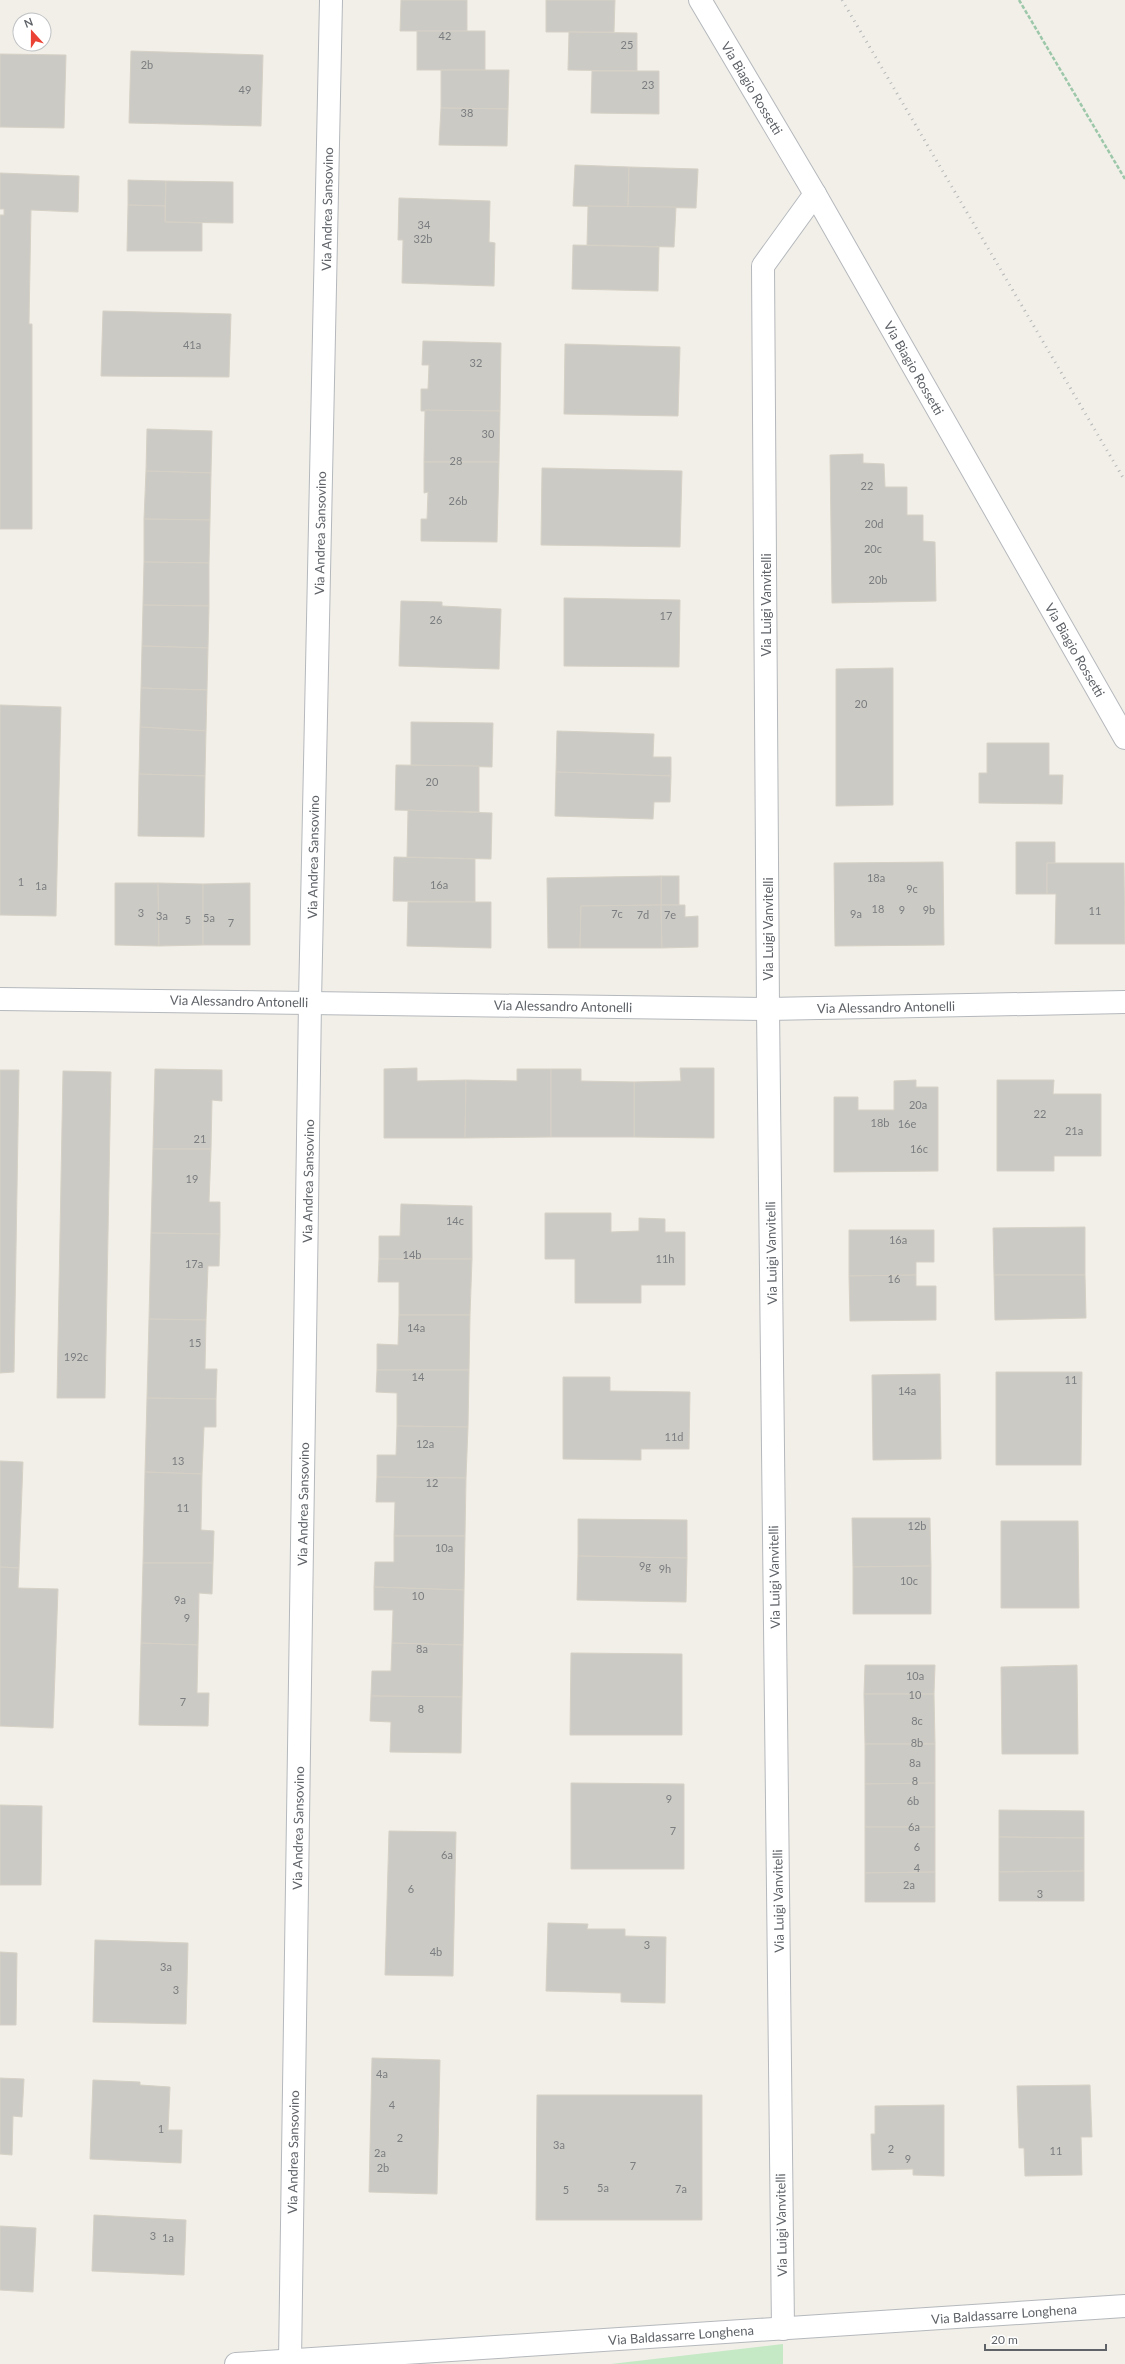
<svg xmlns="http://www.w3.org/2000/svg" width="1125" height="2364" viewBox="0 0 1125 2364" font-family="Lato,sans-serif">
<rect width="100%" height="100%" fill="#f1efe8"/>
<polygon fill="#c5e8c5" points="783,2344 783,2364 611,2364"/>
<g fill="#cccac5" stroke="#d6d1c6">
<polygon points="401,0 467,0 467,31 400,31"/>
<polygon points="546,0 615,0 614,32 546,32"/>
<rect x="417" y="31" width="68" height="39"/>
<polygon points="569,32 637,33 637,71 568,70"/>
<polygon points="131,51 263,55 261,126 129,123"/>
<polygon points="0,54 66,55 64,128 0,127"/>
<polygon points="441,70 509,70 508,109 441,108"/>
<polygon points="592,71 659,71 659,114 591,113"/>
<polygon points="441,108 508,109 507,146 439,145"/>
<polygon points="575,165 629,167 628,207 573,206"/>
<polygon points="629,167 698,169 696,208 628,207"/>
<polygon points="0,173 79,176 78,212 31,210 29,324 32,324 32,529 0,529 0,215 4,215 4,209 0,209"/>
<polygon points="128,180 166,181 165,206 128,205"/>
<polygon points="166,181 233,182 233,223 165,222"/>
<polygon points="399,198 490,201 489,242 495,243 494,286 402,283 403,240 398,240"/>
<polygon points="128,205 165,206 165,222 202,223 202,251 127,251"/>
<polygon points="588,206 676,207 674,247 587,245"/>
<polygon points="573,245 659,247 658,291 572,289"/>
<polygon points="103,311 231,314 229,377 101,376"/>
<polygon points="423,341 501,343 500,411 421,411 421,389 428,389 429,365 422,365"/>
<polygon points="565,344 680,347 678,416 564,414"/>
<polygon points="425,410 500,411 499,462 424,462"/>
<polygon points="147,429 212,431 211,473 146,471"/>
<polygon points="863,454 863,463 884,464 885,487 907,487 907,515 923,515 923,541 935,542 936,601 832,603 830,455"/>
<polygon points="424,462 499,462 497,542 421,541 421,519 427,519 428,492 424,493"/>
<polygon points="542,468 682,471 680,547 541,545"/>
<polygon points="146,471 211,473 210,520 144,519"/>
<polygon points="144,519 210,520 209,563 144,562"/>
<polygon points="144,562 209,563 209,606 143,605"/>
<polygon points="564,598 680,600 679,667 564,666"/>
<polygon points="401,601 442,602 442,606 501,609 499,669 399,666"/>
<polygon points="143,605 209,606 208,648 142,646"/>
<polygon points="142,646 208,648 207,690 141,688"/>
<polygon points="893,668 893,805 836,806 836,669"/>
<polygon points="141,688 207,690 206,731 140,727"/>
<polygon points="0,705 61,707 56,916 0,915"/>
<polygon points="411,722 493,723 492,767 411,765"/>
<polygon points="140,727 206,731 205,776 139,774"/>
<polygon points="557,731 654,734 653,757 671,757 671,776 556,772"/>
<polygon points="987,743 1049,743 1049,775 1063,775 1062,804 979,803 979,773 987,773"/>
<polygon points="396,765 479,766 479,812 395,810"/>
<polygon points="556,772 671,776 670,802 654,802 653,819 555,816"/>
<polygon points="139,774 205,776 204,837 138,836"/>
<polygon points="408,810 492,813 491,859 407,857"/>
<polygon points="1016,842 1055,842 1055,863 1047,863 1047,894 1016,894"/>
<polygon points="394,857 475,859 475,902 393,901"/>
<polygon points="943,862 944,945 835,946 834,863"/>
<polygon points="1047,863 1124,863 1125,944 1055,944 1056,894 1047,894"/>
<rect x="661" y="876" width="18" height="29"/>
<polygon points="661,876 661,905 581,906 580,948 548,948 547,878"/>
<polygon points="115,883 158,883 159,946 115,945"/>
<polygon points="158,883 203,884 203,945 159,946"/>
<polygon points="250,883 250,945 203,945 203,884"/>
<polygon points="408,902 491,902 491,948 407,946"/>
<polygon points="661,905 662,948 580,948 581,906"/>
<polygon points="661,905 685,905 685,917 698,916 698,947 662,948"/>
<polygon points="417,1068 417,1081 466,1080 465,1138 384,1138 384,1069"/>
<polygon points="680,1068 714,1068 714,1138 634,1137 634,1082 681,1081"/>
<polygon points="155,1069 222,1070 222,1101 212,1100 211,1149 153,1149"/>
<polygon points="517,1069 551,1069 551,1137 465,1138 466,1080 517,1081"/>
<polygon points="551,1069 581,1069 581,1081 634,1082 634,1137 551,1137"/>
<polygon points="0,1070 19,1070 14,1372 0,1373"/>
<polygon points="63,1071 111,1072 105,1398 57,1398"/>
<polygon points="916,1080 916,1087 938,1087 938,1171 834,1172 834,1097 858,1097 858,1110 894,1110 894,1081"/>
<polygon points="997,1080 1054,1080 1053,1094 1101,1094 1101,1156 1054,1156 1054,1171 997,1171"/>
<polygon points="153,1149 211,1149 209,1202 220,1202 220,1234 151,1233"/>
<polygon points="401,1204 472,1206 472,1259 379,1259 379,1236 400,1236"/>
<polygon points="545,1213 611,1213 611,1232 639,1231 639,1218 665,1219 665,1232 685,1232 685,1285 641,1285 641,1303 575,1303 575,1259 545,1259"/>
<polygon points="1085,1227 1085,1275 994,1275 993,1228"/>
<polygon points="849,1230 934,1230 934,1262 916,1262 916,1275 849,1276"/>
<polygon points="151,1233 220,1234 219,1266 208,1266 206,1320 149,1319"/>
<polygon points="379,1259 472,1259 470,1315 399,1315 399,1282 378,1282"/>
<polygon points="916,1275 916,1286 936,1286 936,1320 850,1321 849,1276"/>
<polygon points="994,1275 1085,1275 1086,1318 995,1320"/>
<polygon points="399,1315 470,1315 469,1370 377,1370 377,1344 398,1345"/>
<polygon points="149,1319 206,1320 205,1369 217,1369 216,1399 147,1398"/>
<polygon points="377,1370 469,1370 468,1427 397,1426 397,1393 376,1392"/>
<polygon points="996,1372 1082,1372 1081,1465 996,1465"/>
<polygon points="940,1374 941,1459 873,1460 872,1375"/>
<polygon points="563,1377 610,1377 610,1391 690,1392 689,1449 641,1449 641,1460 563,1459"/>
<polygon points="147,1398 216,1399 216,1427 204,1427 202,1474 145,1472"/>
<polygon points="397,1426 468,1427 466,1478 377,1477 377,1455 396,1455"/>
<polygon points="0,1461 23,1462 19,1568 0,1567"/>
<polygon points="145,1472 202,1474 201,1530 214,1531 213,1563 143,1563"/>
<polygon points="377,1477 466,1478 465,1536 394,1536 395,1502 376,1502"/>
<polygon points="852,1518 930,1518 931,1566 853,1567"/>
<polygon points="578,1519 687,1520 687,1558 578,1556"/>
<polygon points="1001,1521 1078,1521 1079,1608 1001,1608"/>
<polygon points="394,1536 465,1536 464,1590 374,1587 375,1562 394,1562"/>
<polygon points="578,1556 687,1558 686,1602 577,1600"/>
<polygon points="143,1563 213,1563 212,1594 199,1593 198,1645 141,1643"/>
<polygon points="931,1566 931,1614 853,1614 853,1567"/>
<polygon points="0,1567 19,1568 18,1588 58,1589 53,1728 0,1726"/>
<polygon points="374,1587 464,1590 463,1645 392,1643 393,1610 374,1610"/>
<polygon points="141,1643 198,1645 197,1693 209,1693 208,1726 139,1725"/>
<polygon points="392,1643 463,1645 462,1697 371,1696 372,1671 391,1671"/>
<polygon points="571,1653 682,1654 682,1735 570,1735"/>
<polygon points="865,1665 935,1665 934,1694 864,1694"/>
<polygon points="1077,1665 1078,1754 1002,1754 1001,1667"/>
<polygon points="864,1694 934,1694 935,1744 865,1744"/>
<polygon points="371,1696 462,1697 461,1753 390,1752 391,1722 370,1721"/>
<polygon points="865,1744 935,1744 935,1783 865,1784"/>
<polygon points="571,1783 684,1784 684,1869 571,1869"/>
<polygon points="935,1783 935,1827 865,1827 865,1784"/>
<polygon points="0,1805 42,1806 41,1885 0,1885"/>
<polygon points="999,1810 1084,1811 1084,1838 999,1837"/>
<polygon points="865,1827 935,1827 935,1872 865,1873"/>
<polygon points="389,1831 456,1832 453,1976 385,1975"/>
<polygon points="999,1837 1084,1838 1084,1871 999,1872"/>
<polygon points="1084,1871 1084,1901 999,1901 999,1872"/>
<polygon points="935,1872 935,1902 865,1902 865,1873"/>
<polygon points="548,1923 588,1924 587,1929 625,1929 625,1936 666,1937 665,2003 621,2002 621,1993 546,1991"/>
<polygon points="95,1940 188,1943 186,2024 93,2022"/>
<polygon points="0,1952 17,1953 16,2025 0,2025"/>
<polygon points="372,2058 440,2060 437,2194 369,2192"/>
<polygon points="0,2078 24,2079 22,2117 13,2116 12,2155 0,2154"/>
<polygon points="93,2080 140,2082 140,2085 170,2087 168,2130 182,2130 181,2163 90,2159"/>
<polygon points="1090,2085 1092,2137 1081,2137 1082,2175 1025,2176 1024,2148 1019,2148 1017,2086"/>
<polygon points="537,2095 702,2095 702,2220 536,2220"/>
<polygon points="944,2105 944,2176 913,2175 913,2169 872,2170 871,2134 875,2134 875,2106"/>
<polygon points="94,2215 186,2220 184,2275 92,2271"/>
<polygon points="0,2226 36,2228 33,2292 0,2290"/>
</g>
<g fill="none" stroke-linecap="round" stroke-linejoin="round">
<g stroke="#b5b8bc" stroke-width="24">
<g id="minor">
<polyline points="700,0 815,194 1125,738"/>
<polyline points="0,999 768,1009 1125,1002"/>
<polyline points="783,2329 768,1009 763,266 815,194"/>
<polyline points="290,2361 310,1002 331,0"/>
<polyline points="236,2364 1125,2306"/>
</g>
</g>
<polyline stroke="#9cc7a9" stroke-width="2.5" stroke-dasharray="4 2" stroke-linecap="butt" points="1019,0 1125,179"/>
<use href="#minor" stroke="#fff" stroke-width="22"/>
<polyline stroke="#b6b7b8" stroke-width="3" stroke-dasharray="1 5" stroke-linecap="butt" points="842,0 1125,481"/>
</g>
<g text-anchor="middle" stroke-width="4" stroke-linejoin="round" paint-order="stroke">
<g font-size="11" fill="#7a7d7f">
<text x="445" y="40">42</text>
<text x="627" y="49">25</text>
<text x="147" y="69">2b</text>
<text x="648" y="89">23</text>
<text x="245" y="94">49</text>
<text x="467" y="117">38</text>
<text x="424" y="229">34</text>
<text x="423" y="243">32b</text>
<text x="192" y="349">41a</text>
<text x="476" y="367">32</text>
<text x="488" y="438">30</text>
<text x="456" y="465">28</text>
<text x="867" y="490">22</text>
<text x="458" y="505">26b</text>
<text x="874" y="528">20d</text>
<text x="873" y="553">20c</text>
<text x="878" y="584">20b</text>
<text x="666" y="620">17</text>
<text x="436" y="624">26</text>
<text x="861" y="708">20</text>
<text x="432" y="786">20</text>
<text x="876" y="882">18a</text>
<text x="21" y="886">1</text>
<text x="439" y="889">16a</text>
<text x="41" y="890">1a</text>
<text x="912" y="893">9c</text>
<text x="878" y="913">18</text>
<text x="902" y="914">9</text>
<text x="929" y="914">9b</text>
<text x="1095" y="915">11</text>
<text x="141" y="917">3</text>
<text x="617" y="918">7c</text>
<text x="856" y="918">9a</text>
<text x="643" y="919">7d</text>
<text x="670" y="919">7e</text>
<text x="162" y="920">3a</text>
<text x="209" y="922">5a</text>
<text x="188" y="924">5</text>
<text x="231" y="927">7</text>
<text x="918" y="1109">20a</text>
<text x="1040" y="1118">22</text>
<text x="880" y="1127">18b</text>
<text x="907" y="1128">16e</text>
<text x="1074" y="1135">21a</text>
<text x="200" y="1143">21</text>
<text x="919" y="1153">16c</text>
<text x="192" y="1183">19</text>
<text x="455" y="1225">14c</text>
<text x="898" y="1244">16a</text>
<text x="412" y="1259">14b</text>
<text x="665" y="1263">11h</text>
<text x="194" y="1268">17a</text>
<text x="894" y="1283">16</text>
<text x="416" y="1332">14a</text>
<text x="195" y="1347">15</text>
<text x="76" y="1361">192c</text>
<text x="418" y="1381">14</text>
<text x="1071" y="1384">11</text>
<text x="907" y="1395">14a</text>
<text x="674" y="1441">11d</text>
<text x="425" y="1448">12a</text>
<text x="178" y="1465">13</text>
<text x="432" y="1487">12</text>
<text x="183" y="1512">11</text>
<text x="917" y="1530">12b</text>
<text x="444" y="1552">10a</text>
<text x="645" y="1570">9g</text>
<text x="665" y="1573">9h</text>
<text x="909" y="1585">10c</text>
<text x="418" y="1600">10</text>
<text x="180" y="1604">9a</text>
<text x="187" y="1622">9</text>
<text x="422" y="1653">8a</text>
<text x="915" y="1680">10a</text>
<text x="915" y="1699">10</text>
<text x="183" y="1706">7</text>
<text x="421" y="1713">8</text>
<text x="917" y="1725">8c</text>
<text x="917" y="1747">8b</text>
<text x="915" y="1767">8a</text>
<text x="915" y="1785">8</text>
<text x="669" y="1803">9</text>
<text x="913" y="1805">6b</text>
<text x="914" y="1831">6a</text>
<text x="673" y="1835">7</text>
<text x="917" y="1851">6</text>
<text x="447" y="1859">6a</text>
<text x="917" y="1872">4</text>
<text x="909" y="1889">2a</text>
<text x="411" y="1893">6</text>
<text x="1040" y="1898">3</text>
<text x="647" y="1949">3</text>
<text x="436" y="1956">4b</text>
<text x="166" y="1971">3a</text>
<text x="176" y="1994">3</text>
<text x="382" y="2078">4a</text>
<text x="392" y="2109">4</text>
<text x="161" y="2133">1</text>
<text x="400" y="2142">2</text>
<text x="559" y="2149">3a</text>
<text x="891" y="2153">2</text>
<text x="1056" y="2155">11</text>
<text x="380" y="2157">2a</text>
<text x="908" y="2163">9</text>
<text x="633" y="2170">7</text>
<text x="383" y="2172">2b</text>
<text x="603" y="2192">5a</text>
<text x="681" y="2193">7a</text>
<text x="566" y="2194">5</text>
<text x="153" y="2240">3</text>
<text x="168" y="2242">1a</text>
</g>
<g font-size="13" fill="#5f6368" stroke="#fff">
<text transform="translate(752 88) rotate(59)" y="5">Via Biagio Rossetti</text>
<text transform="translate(327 209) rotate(-89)" y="5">Via Andrea Sansovino</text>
<text transform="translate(914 368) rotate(60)" y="5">Via Biagio Rossetti</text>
<text transform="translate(320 533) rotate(-89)" y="5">Via Andrea Sansovino</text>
<text transform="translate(766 605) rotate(-90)" y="5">Via Luigi Vanvitelli</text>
<text transform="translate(1075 650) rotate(60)" y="5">Via Biagio Rossetti</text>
<text transform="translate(313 857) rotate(-89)" y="5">Via Andrea Sansovino</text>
<text transform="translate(768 929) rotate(-90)" y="5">Via Luigi Vanvitelli</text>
<text transform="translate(239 1001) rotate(1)" y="5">Via Alessandro Antonelli</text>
<text transform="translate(563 1006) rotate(1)" y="5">Via Alessandro Antonelli</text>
<text transform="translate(886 1007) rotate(-1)" y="5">Via Alessandro Antonelli</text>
<text transform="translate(308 1181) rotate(-89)" y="5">Via Andrea Sansovino</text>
<text transform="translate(771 1253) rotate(-91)" y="5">Via Luigi Vanvitelli</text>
<text transform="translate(303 1504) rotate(-89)" y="5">Via Andrea Sansovino</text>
<text transform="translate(774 1577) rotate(-91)" y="5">Via Luigi Vanvitelli</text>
<text transform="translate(298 1828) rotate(-89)" y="5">Via Andrea Sansovino</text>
<text transform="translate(778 1901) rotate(-91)" y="5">Via Luigi Vanvitelli</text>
<text transform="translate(293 2152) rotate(-89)" y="5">Via Andrea Sansovino</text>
<text transform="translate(781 2225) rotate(-91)" y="5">Via Luigi Vanvitelli</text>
<text transform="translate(1004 2314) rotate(-4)" y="5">Via Baldassarre Longhena</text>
<text transform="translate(681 2335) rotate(-4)" y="5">Via Baldassarre Longhena</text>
</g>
</g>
<g transform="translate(32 32) rotate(339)"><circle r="19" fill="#ffffff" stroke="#bfc1c3"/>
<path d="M0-3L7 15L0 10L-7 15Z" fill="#ea4335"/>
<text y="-6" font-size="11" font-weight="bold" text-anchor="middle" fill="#5f6368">N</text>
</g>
<path d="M985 2344v6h121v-6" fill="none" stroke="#5f6368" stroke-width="2"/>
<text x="991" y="2344" font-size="12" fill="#5f6368" stroke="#ffffff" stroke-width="3" paint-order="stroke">20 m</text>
</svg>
